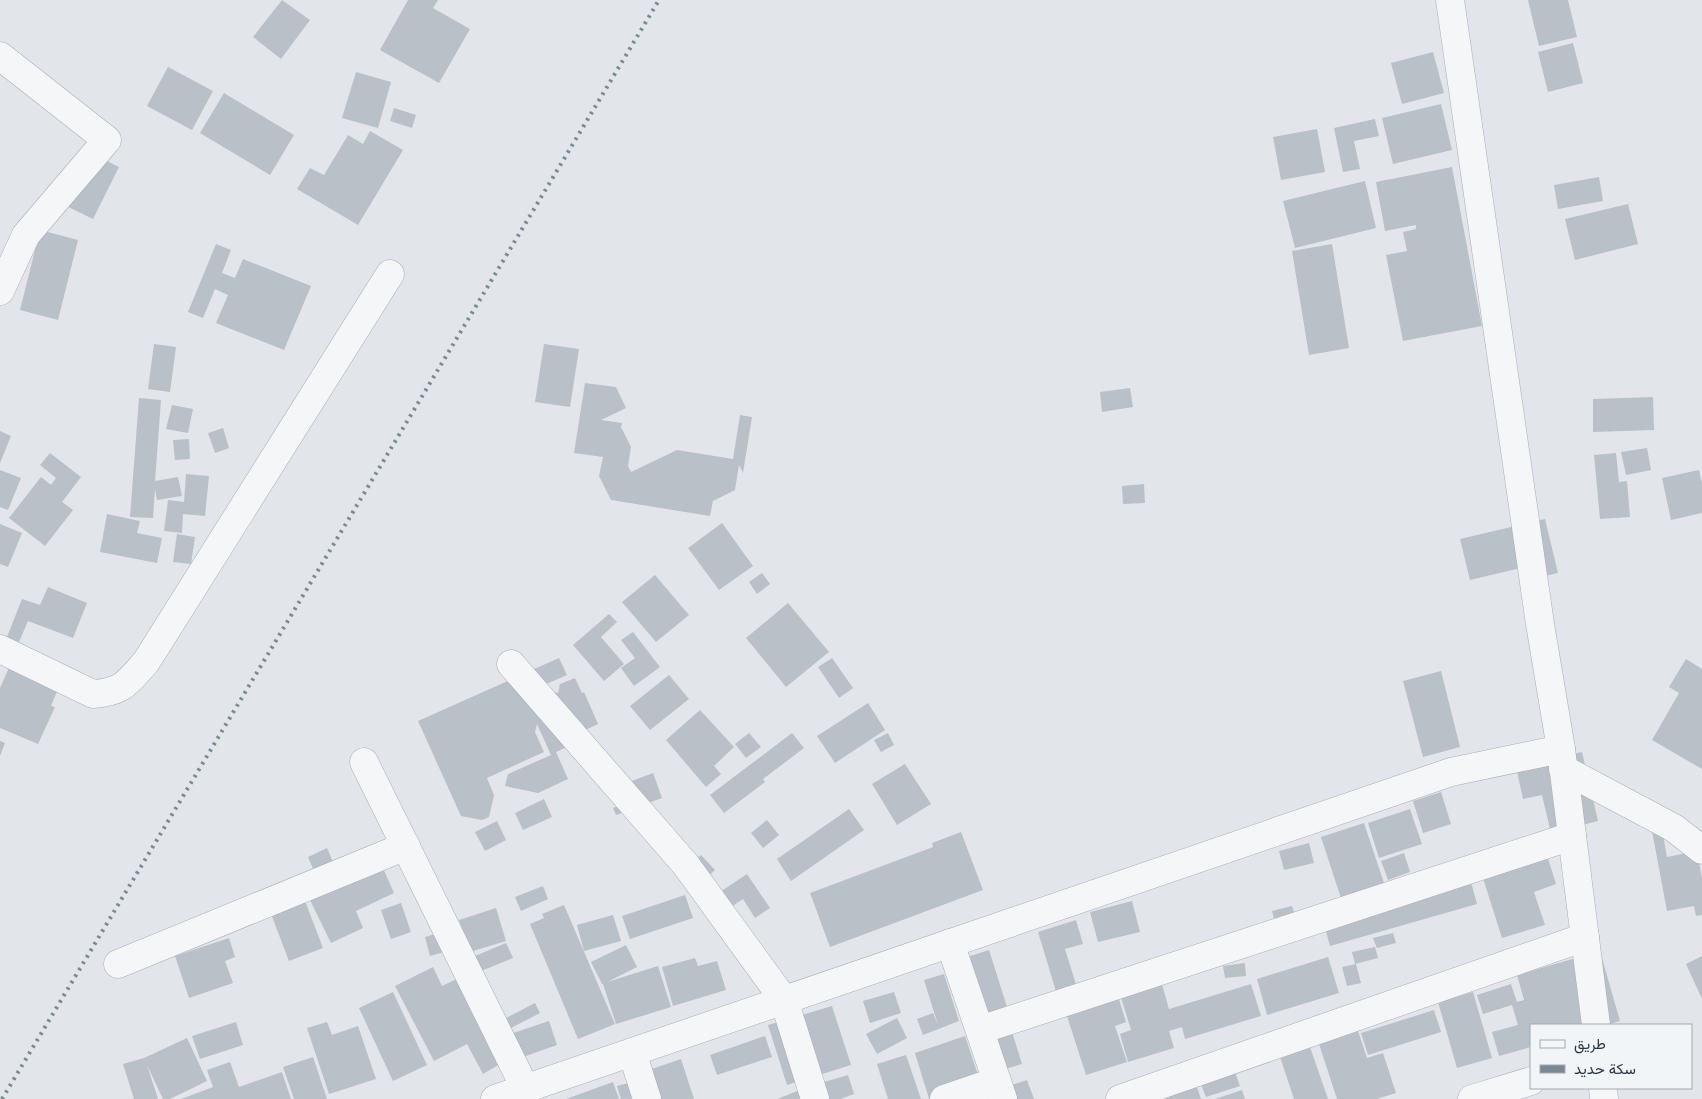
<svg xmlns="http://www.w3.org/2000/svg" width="1702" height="1099" viewBox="0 0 1702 1099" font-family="'PT Sans',Vazirmatn,sans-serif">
<rect width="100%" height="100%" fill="#e2e6ea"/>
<g fill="#b9c0c7">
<polygon points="282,0 310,20 281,59 253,37"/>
<polygon points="408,0 438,0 433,8 470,29 439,83 380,50"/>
<polygon points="1528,0 1568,0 1577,37 1539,46"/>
<polygon points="1573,43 1583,83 1548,92 1538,52"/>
<polygon points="1433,52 1444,93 1402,104 1391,63"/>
<polygon points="168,67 213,91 192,130 147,106"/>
<polygon points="356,72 391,82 378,128 342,118"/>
<polygon points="224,93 294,135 270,175 200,133"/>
<polygon points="1441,104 1452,150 1393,164 1382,118"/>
<polygon points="394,108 416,115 412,128 390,121"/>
<polygon points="1375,119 1379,136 1354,141 1360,169 1343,172 1334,128"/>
<polygon points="1317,129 1325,172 1281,180 1273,137"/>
<polygon points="370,131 403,150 358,225 297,189 310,168 324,175 348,135 363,144"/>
<polygon points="83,149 119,167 93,219 56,201"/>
<polygon points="1452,167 1482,326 1403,341 1386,255 1407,251 1403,232 1416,229 1416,225 1385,231 1376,182"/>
<polygon points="1599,177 1603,201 1558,209 1554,185"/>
<polygon points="1365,181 1376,228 1295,248 1283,201"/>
<polygon points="1628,204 1638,244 1575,260 1565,219"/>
<polygon points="40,230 78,240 58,320 20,310"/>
<polygon points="216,244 231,250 222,273 235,278 243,259 311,286 284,350 216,323 228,295 215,289 203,318 188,312"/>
<polygon points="1332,244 1349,348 1309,355 1292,251"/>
<polygon points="154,344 176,347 170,392 148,389"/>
<polygon points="544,344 579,349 570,407 535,402"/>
<polygon points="585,383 616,387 626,408 601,420 622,423 621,427 631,447 628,466 631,472 677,450 733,459 740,415 752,417 743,473 739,465 735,490 713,501 710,516 611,500 599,476 603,457 574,453"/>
<polygon points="1130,388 1133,407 1102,412 1100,392"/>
<polygon points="1653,397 1654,430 1593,432 1593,399"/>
<polygon points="139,398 161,400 155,481 178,477 182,496 157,500 155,489 153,518 130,517"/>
<polygon points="172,405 193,409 188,433 166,429"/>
<polygon points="223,428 229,448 215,453 208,433"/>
<polygon points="0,431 11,436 0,463"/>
<polygon points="189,439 190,459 175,460 173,440"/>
<polygon points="1647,448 1651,470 1626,475 1621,452"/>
<polygon points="50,453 81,477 62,502 73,510 45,546 9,518 41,477 51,485 56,478 40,465"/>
<polygon points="1616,453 1619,482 1627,481 1630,517 1600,519 1594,455"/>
<polygon points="0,470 21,478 8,510 0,507"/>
<polygon points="1699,470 1702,484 1702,513 1671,520 1662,478"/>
<polygon points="186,474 209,476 205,516 183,514 182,533 164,531 168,500 184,502"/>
<polygon points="1144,484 1145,503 1123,504 1122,486"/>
<polygon points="107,514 140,521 137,533 162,538 157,563 100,552"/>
<polygon points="1545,519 1558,573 1536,578 1533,565 1470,580 1460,539"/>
<polygon points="722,523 753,566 719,590 688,548"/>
<polygon points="0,524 22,533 8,567 0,564"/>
<polygon points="177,534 195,537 191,564 173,562"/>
<polygon points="762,573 770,584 757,594 749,582"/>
<polygon points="655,575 689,615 656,642 622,602"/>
<polygon points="48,587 87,603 73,638 28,621 19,642 7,637 22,599 40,605"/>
<polygon points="788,603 829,652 786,687 746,638"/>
<polygon points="609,614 617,622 601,637 624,664 604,681 573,645"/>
<polygon points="633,632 660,667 634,686 621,668 635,658 621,640"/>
<polygon points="559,658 567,675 537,688 558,693 560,684 575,678 582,693 584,692 598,724 564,740 567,747 556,752 568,779 538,793 505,786 508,774 551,755 537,724 535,732 544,752 487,778 494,795 489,817 482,820 461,816 418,721"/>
<polygon points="832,658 853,688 839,698 818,667"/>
<polygon points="1686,659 1702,669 1702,769 1652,740 1679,693 1669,687"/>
<polygon points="11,663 60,684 51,706 55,707 38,744 0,728 0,688"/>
<polygon points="1441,671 1460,747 1423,757 1403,681"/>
<polygon points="669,675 689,699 650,730 630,706"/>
<polygon points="868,703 885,730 835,763 817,736"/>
<polygon points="700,710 734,747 714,766 721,774 706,787 666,740"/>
<polygon points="749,733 761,747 746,758 735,744"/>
<polygon points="792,733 804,748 763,779 765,782 724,813 710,795"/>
<polygon points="888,733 894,745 881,752 874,740"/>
<polygon points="0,741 5,743 0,756"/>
<polygon points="1582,752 1598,821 1551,833 1542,795 1523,799 1516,767"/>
<polygon points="905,764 931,804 897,825 872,784"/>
<polygon points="653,773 662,798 616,815 613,808 635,800 629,782"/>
<polygon points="1441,792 1451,824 1423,833 1413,801"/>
<polygon points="544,799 552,817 523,830 515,813"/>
<polygon points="849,809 864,830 791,881 777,859"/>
<polygon points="1410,809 1422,844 1379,858 1368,823"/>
<polygon points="1659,813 1667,857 1697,851 1702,879 1702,915 1696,916 1694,906 1667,911 1649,815"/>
<polygon points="767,820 779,835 763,848 751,833"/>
<polygon points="497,821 506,840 485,851 475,832"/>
<polygon points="1364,823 1384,883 1341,898 1321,837"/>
<polygon points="961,832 983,890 830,947 810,893 933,847 932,843"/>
<polygon points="1309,843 1314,863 1284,870 1279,851"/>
<polygon points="327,848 333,862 314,871 308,857"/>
<polygon points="1546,852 1556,884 1534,892 1545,925 1502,938 1481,872"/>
<polygon points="1404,853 1410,872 1388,880 1381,861"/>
<polygon points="701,855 715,870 702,882 688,867"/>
<polygon points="382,866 394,893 356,911 363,928 331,943 310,900"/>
<polygon points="747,874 770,908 755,918 743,899 725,911 714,896"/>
<polygon points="1471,882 1477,904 1330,946 1324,924"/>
<polygon points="543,886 548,899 521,911 515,897"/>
<polygon points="685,895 693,918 630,939 622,916"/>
<polygon points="305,901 323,948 289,961 271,914"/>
<polygon points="1132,901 1140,932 1098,942 1090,912"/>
<polygon points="401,903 411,932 391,939 381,910"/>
<polygon points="564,905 615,1024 578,1039 530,924 544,918 542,914"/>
<polygon points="1292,906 1296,918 1275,924 1272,911"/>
<polygon points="496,908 506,941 470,952 459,920"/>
<polygon points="613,915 621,941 584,951 577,925"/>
<polygon points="1076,920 1083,944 1065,949 1078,991 1058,998 1038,932"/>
<polygon points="452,929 457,948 430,956 425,937"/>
<polygon points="1393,933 1396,943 1377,948 1373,938"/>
<polygon points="229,938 235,957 225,961 233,983 189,998 175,956"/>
<polygon points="506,943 513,958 469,976 463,961"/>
<polygon points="626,945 637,967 607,982 658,966 671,1007 616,1024 603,984 602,984 591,962"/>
<polygon points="1375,947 1378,958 1355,964 1352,952"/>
<polygon points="989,950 1007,1007 970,1019 952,962"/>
<polygon points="1600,951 1620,1021 1606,1025 1531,1025 1531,1047 1499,1056 1492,1032 1518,1025 1512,1005 1483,1014 1477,995 1511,984 1517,1002 1524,1000 1517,975"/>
<polygon points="1702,956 1702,999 1686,964"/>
<polygon points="1328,957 1339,993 1267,1015 1257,979"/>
<polygon points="695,958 698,966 717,961 726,990 673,1006 662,967"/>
<polygon points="1245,963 1246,976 1225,978 1223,966"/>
<polygon points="1356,964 1361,983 1347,986 1342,967"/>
<polygon points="433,967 442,986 465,975 491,1026 535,1003 540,1013 488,1040 500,1064 483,1074 467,1044 434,1061 395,986"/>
<polygon points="944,974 959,1021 923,1035 917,1019 933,1013 938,1025 924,980"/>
<polygon points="1161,981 1169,1009 1251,984 1261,1016 1185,1039 1182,1027 1169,1031 1174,1048 1128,1062 1120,1034 1131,1030 1120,994"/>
<polygon points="393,992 427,1065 393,1081 359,1008"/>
<polygon points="894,992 901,1013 870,1023 863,1001"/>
<polygon points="1473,992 1492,1058 1457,1068 1438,1002"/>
<polygon points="1118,996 1126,1022 1115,1026 1127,1062 1086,1075 1066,1013"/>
<polygon points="832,1006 851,1065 787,1085 768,1025"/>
<polygon points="1434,1010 1441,1032 1368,1055 1361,1033"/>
<polygon points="897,1018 907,1038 877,1054 866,1034"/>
<polygon points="1008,1019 1022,1064 988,1074 974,1029"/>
<polygon points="549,1021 557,1045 503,1064 495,1039"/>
<polygon points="236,1022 243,1045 200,1059 192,1036"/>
<polygon points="327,1022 332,1035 358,1026 376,1079 329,1094 307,1028"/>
<polygon points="1358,1031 1367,1058 1383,1053 1396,1093 1377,1099 1337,1099 1319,1044"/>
<polygon points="765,1036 772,1057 717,1075 710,1055"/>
<polygon points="965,1036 981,1084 934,1099 929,1099 915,1053"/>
<polygon points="187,1038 207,1081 170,1099 163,1099 147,1065 158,1099 134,1099 123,1064 144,1058"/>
<polygon points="1310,1047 1328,1099 1294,1099 1280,1057"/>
<polygon points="906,1055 921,1099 888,1099 877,1064"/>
<polygon points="313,1057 327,1099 294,1099 283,1067"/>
<polygon points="681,1059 694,1099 655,1099 646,1071"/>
<polygon points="230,1062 239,1087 282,1072 291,1099 181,1099 213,1087 207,1070"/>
<polygon points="1235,1072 1240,1086 1206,1097 1201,1084"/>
<polygon points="848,1075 854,1094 840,1099 827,1099 821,1083"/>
<polygon points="644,1079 649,1099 621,1099 617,1086"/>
<polygon points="1027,1080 1034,1099 997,1099 994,1091"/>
<polygon points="613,1082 619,1099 566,1099"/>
<polygon points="813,1085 819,1099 777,1099"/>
<polygon points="1197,1087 1201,1099 1162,1099"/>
<polygon points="1242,1090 1245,1099 1215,1099"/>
</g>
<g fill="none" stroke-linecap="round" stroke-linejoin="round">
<g stroke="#a7aeb4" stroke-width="29">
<g id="minor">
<polyline points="0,56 107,140 26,235 0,291"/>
<path d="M0,649L93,694C123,692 127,683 146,662L390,274"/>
<polyline points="511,664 686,865 784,1000 815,1099"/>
<polyline points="364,762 525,1088"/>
<polyline points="1563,769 1674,828 1702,850"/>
<polyline points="950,943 1003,1099"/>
<polyline points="118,964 406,846"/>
<polyline points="980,1030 1572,836"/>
<polyline points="632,1052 647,1099"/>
<polyline points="495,1099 1451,772 1561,749"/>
<polyline points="944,1099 997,1081"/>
<polyline points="1120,1099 1585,937"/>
<polyline points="1472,1099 1531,1081"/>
</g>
</g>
<g stroke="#a7aeb4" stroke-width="29">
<g id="tertiary">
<polyline points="1450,0 1540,624 1561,749 1596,1025"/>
<polyline points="1603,1088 1604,1099"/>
</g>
</g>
<use href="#minor" stroke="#f5f6f8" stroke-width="28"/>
<use href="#tertiary" stroke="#f5f6f8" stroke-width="28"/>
<polyline stroke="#7b8894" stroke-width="4" stroke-dasharray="2.5 5" stroke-linecap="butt" points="2,1099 659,0"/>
</g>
<rect x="1530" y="1024" width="162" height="65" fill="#f1f5f8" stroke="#a1a9af"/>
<rect x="1540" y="1040" width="25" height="8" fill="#f5f6f8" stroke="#a1a9af"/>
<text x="1574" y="1049" font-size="15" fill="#2a3642">طريق</text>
<rect x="1540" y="1065" width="25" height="8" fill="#7b8894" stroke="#a1a9af"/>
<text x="1574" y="1074" font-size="15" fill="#2a3642">سكة حديد</text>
</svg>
